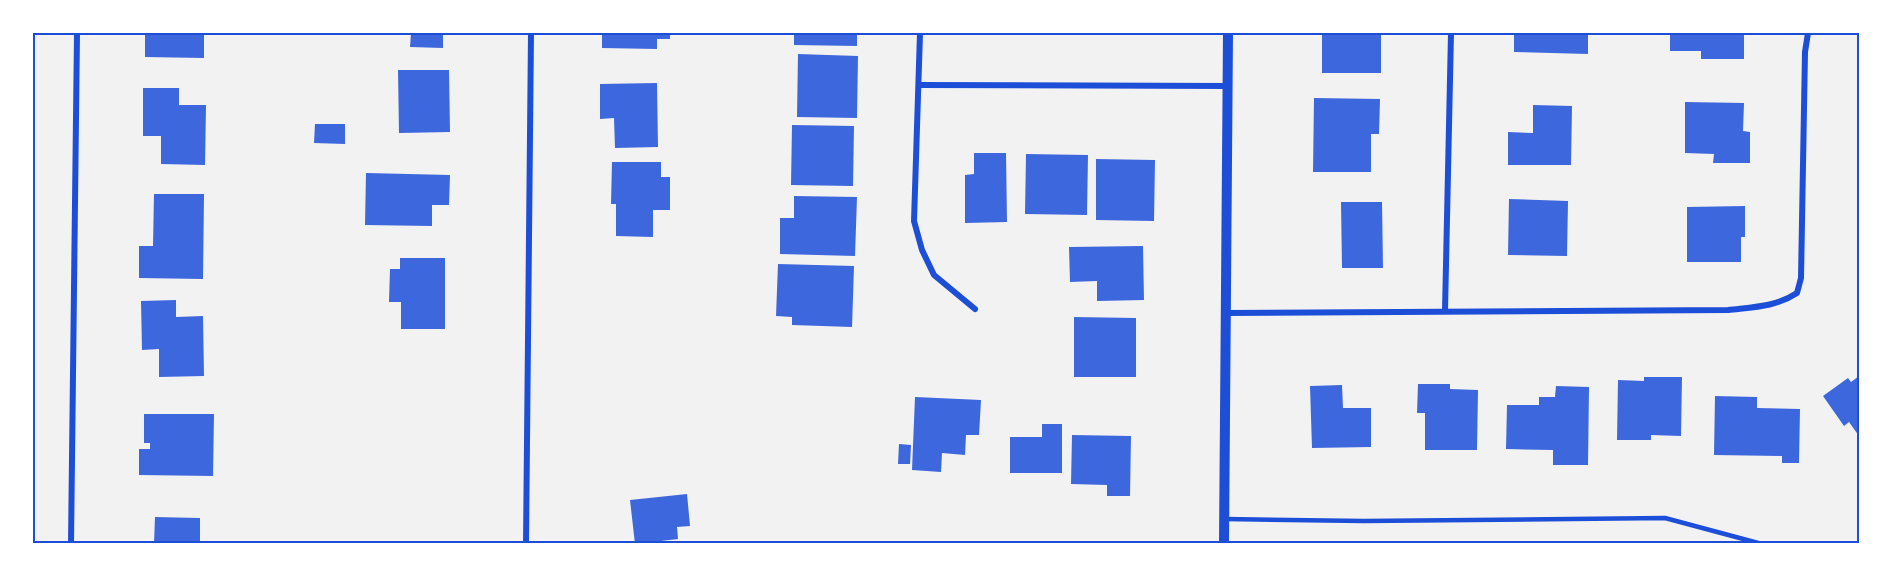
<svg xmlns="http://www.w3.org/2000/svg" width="1892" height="577" viewBox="0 0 1892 577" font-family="'IBM Plex Serif',serif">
<rect width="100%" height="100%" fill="#f2f2f2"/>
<g fill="#3d67dc">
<polygon points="145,33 204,33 204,58 145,57"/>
<polygon points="411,33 443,33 443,48 410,47"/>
<polygon points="602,33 670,33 670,39 657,39 657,49 602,48"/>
<polygon points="794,33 857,33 857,46 794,45"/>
<rect x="1322" y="33" width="59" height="40"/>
<polygon points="1514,33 1588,33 1588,54 1514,52"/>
<polygon points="1670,33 1744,33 1744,59 1701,59 1701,51 1670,51"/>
<polygon points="798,54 858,56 857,118 797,117"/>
<polygon points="398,70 449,70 450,132 399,133"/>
<polygon points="657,83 658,147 615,148 614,118 600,119 600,84"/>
<polygon points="143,88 179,88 179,105 206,105 205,165 161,164 161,136 143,136"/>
<polygon points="1314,98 1380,99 1379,134 1371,134 1371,172 1313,172"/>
<polygon points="1685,102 1744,103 1743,131 1750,132 1750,163 1713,163 1714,154 1685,153"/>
<polygon points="1533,105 1572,106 1571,165 1508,165 1508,132 1533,133"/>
<polygon points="315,124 345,124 345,144 314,143"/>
<polygon points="792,125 854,126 853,186 791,185"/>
<polygon points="974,153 1006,153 1007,222 965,223 965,175 974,174"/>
<polygon points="1026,154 1088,155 1087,215 1025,214"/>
<polygon points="1096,159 1155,160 1154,221 1096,220"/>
<polygon points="612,162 661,162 661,177 670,177 670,210 653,210 653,237 616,236 616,204 611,204"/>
<polygon points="366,173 450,175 449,205 432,205 432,226 365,225"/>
<polygon points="154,194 204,194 203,279 139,278 139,246 153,246"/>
<polygon points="794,196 857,197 855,256 780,254 780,218 794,218"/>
<polygon points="1509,199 1568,201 1567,256 1508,255"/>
<polygon points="1341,202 1382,202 1383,268 1342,268"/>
<polygon points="1745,206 1745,237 1741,237 1741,262 1687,262 1687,207"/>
<polygon points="1143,246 1144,300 1097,301 1097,281 1070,282 1069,247"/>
<polygon points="400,258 445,258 445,329 401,329 401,302 389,302 390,269 400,269"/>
<polygon points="778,264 854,266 852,327 792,325 792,317 776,316"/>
<polygon points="176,300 176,317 203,316 204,376 159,377 159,349 142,350 141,301"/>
<polygon points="1074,317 1136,318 1136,377 1074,377"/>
<polygon points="1859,376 1859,436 1849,422 1844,426 1823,396 1848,378 1851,382"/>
<polygon points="1644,377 1682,377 1681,436 1651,435 1651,440 1617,440 1618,380 1644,381"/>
<polygon points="1418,384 1450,384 1450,389 1478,390 1477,450 1425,450 1425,413 1417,413"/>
<polygon points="1342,385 1343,408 1371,408 1371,447 1312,448 1310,386"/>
<polygon points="1556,386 1589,387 1588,465 1553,465 1553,450 1506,449 1507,405 1539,405 1539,397 1555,397"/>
<polygon points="1715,396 1757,397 1757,408 1800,409 1799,463 1782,463 1782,456 1714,455"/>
<polygon points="915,397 981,400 979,435 966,435 965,455 942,453 941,472 912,470"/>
<polygon points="144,414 214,414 213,476 139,475 139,449 150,449 150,443 144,443"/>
<polygon points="1042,424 1062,424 1062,473 1010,473 1010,437 1042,437"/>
<polygon points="1072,435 1131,436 1130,496 1107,496 1107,485 1071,484"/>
<polygon points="899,444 911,445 910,464 898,464"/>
<polygon points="687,494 690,526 677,527 678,539 635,544 630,500"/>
<polygon points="155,517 200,518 200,544 154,544"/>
</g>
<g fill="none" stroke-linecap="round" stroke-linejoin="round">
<polyline stroke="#1d4ed8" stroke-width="4.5" points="1225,519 1364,521 1665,518 1762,544"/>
<g stroke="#1d4ed8" stroke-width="6">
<polyline points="920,33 914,221 922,250 934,275 975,309"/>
<polyline points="919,85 1228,86"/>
<polyline points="1445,311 1451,33"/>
<path d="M1226,313L1728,310C1753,307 1776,307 1797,293L1801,278L1805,52L1808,33"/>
<polyline points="71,544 77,33"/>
<polyline points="526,544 531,33"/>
</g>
<polyline stroke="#1d4ed8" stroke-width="10" points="1224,544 1228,33"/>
</g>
<rect width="1892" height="577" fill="none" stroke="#ffffff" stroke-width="69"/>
<rect x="34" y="34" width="1824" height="508" fill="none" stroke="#1d4ed8" stroke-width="2"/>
</svg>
